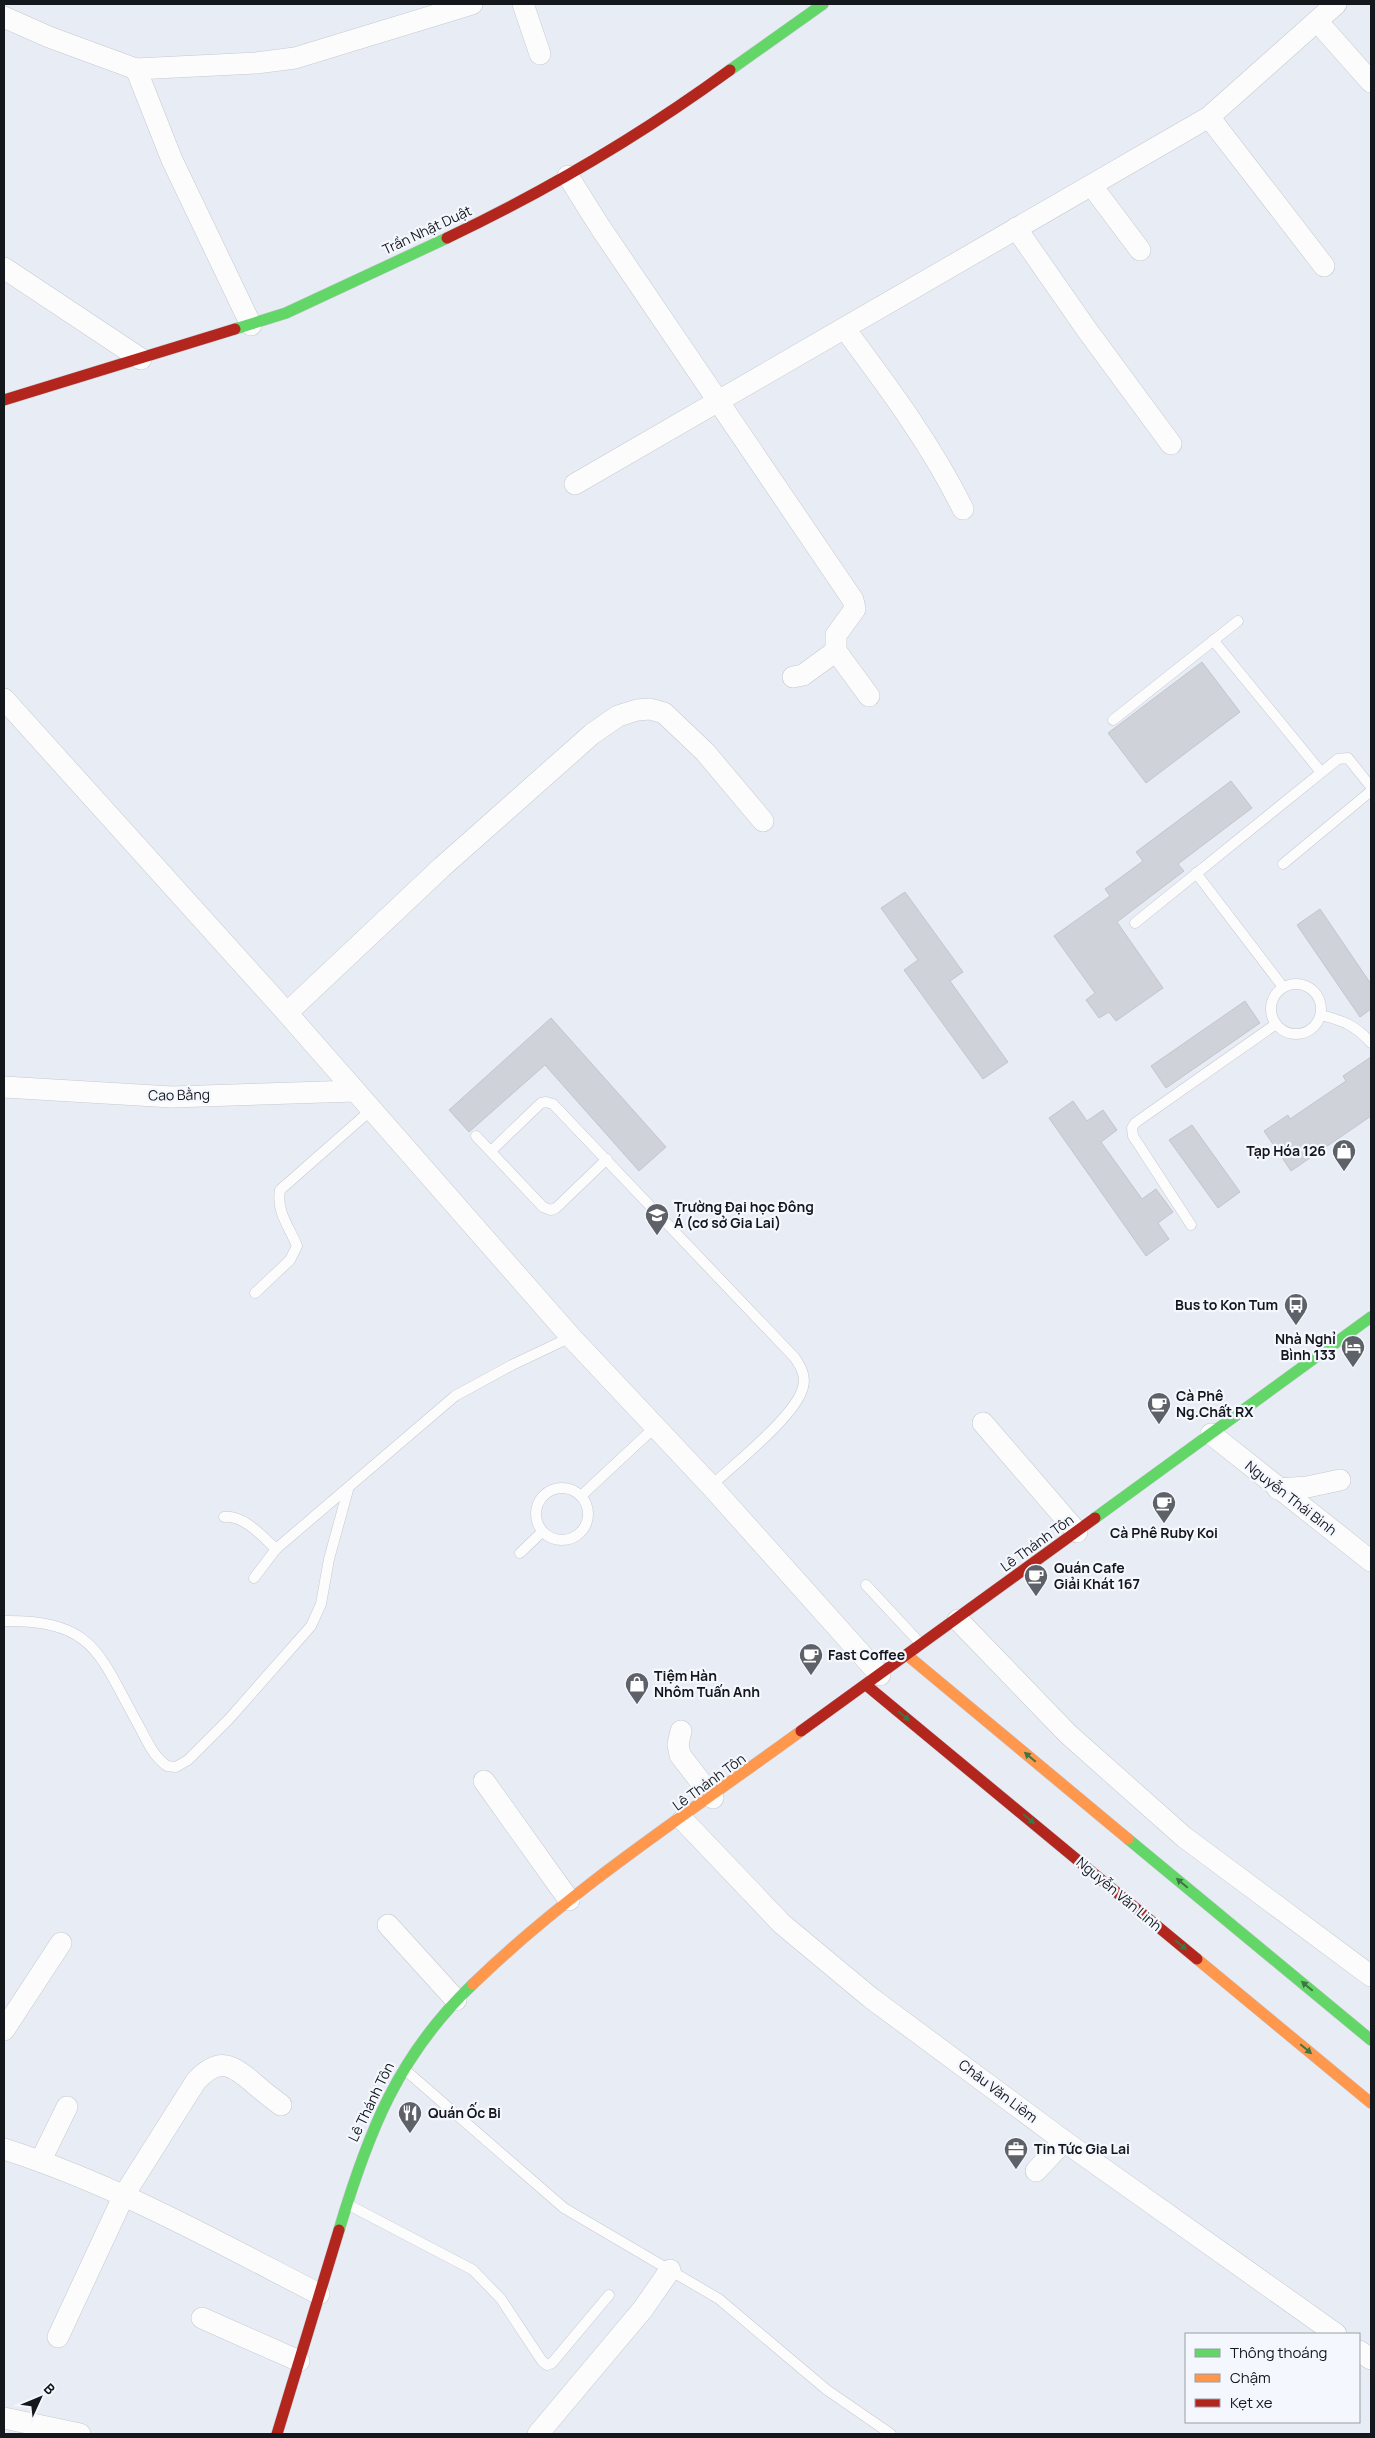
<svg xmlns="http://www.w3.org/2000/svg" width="1375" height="2438" viewBox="0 0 1375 2438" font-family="Manrope,sans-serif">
<rect width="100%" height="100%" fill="#e8ecf4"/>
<g fill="#cfd2d9" stroke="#c2c6cc">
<polygon points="1202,662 1240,712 1146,783 1108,733"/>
<polygon points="1231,781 1252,808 1178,864 1184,871 1117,922 1163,988 1116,1021 1109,1012 1099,1018 1086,1000 1095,993 1054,936 1110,896 1105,889 1143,861 1136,852"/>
<polygon points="905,892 963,972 950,981 1008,1062 983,1079 904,970 918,960 881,908"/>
<polygon points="1320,909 1371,984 1371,1009 1360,1017 1297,925"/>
<polygon points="1245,1001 1260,1023 1166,1088 1151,1066"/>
<polygon points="551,1018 666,1147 639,1171 545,1065 469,1132 449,1110"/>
<polygon points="1371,1057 1371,1116 1291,1171 1264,1131 1288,1115 1290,1119 1346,1081 1343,1076"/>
<polygon points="1073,1101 1087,1121 1103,1110 1117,1130 1101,1142 1142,1199 1156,1189 1173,1212 1158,1223 1169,1239 1146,1256 1049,1118"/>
<polygon points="1192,1125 1240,1192 1218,1208 1169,1140"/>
</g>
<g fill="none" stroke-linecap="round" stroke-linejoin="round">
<g stroke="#c6c9d0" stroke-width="11">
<g id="lane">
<polyline points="1213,640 1321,772"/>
<polyline points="1113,720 1238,621"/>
<polyline points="1283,864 1371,791"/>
<polyline points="1196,873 1283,987"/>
<polyline points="1135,923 1338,759 1348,758 1371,787"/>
<circle cx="1296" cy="1009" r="25"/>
<path d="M1321,1015C1344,1021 1355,1025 1371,1043"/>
<polyline points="476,1136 543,1207 551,1210 556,1208 607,1159"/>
<path d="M491,1151L541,1103L546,1102L553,1104L795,1358C801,1367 806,1376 803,1387C797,1415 733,1465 711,1486"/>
<polyline points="1191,1225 1133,1136 1132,1128 1135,1123 1276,1024"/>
<path d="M255,1293L290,1260L297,1246C290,1228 276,1212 280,1190L371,1110"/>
<circle cx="562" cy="1514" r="26"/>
<polyline points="581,1496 655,1427"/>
<path d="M224,1517C244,1515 262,1536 276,1549"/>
<polyline points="520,1553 542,1532"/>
<polyline points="254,1578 276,1549 455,1396 512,1365 571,1337"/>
<polyline points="866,1585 920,1643"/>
<path d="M4,1621C96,1620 99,1655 139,1726C147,1741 153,1756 167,1766L176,1767L188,1760L229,1719L311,1626L321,1604L329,1559L348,1490"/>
<polyline points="404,2069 564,2208 719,2299 827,2390 891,2434"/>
<polyline points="347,2204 473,2270 501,2299 542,2361 547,2365 552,2363 609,2295"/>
</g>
</g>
<g stroke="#c6c9d0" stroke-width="22">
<g id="street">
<polyline points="523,4 540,54"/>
<polyline points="4,17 49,37 136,69 172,160 251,325"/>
<polyline points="1317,21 1371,82"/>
<polyline points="136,69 256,63 295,58 472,4"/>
<polyline points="1209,117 1324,266"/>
<polyline points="568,176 600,227 853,600 855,609 836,635 836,651 869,696"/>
<polyline points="1092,186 1140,250"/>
<polyline points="1016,228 1087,330 1171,444"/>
<polyline points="4,268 141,359"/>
<path d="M845,329C888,387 931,444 963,509"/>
<polyline points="575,484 1209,117 1336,4"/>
<polyline points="793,677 803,675 836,651"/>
<polyline points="4,699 287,1013 571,1337 711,1486 880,1675"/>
<polyline points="287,1013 442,867 592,734 618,716 637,710 650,709 664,713 705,752 763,821"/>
<polyline points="4,1087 172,1097 355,1091"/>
<polyline points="983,1423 1077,1532"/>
<polyline points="1211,1434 1371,1561"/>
<polyline points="1278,1489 1307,1487 1340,1480"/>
<polyline points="958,1620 1068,1734 1184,1837 1371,1976"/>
<polyline points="681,1731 678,1744 680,1755 713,1798"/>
<polyline points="484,1781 569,1900"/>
<polyline points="683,1820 782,1924 871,1998 1064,2141 1336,2334"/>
<polyline points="388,1925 456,2000"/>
<polyline points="4,2030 61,1943"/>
<path d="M4,2149C114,2184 216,2241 319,2294"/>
<polyline points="41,2160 67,2107"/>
<polyline points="1036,2171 1064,2141"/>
<polyline points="202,2318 299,2361"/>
<path d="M58,2337L124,2195L196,2081C217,2059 228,2062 250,2080C260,2089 270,2097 281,2105"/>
<polyline points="1359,2351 1371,2359"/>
<polyline points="4,2418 80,2434"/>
<polyline points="538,2434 643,2309 670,2270"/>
</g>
</g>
<g stroke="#c6c9d0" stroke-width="12">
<g id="fast">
<polyline points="730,70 823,4"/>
<polyline points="235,329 286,313 447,238"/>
<polyline points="1095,1518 1371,1317"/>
<polyline points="1128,1839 1371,2040"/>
<path d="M339,2230C368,2133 398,2055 473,1984"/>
</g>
</g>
<g stroke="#c6c9d0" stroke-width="12">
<g id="slow">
<polyline points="907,1655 1128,1839"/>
<polyline points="1197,1959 1371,2103"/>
<path d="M473,1984C572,1888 690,1812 801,1731"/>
</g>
</g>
<g stroke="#c6c9d0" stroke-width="12">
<g id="jam">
<path d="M447,238C546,191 641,135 730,70"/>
<polyline points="4,400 235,329"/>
<polyline points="866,1685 1197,1959"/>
<polyline points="801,1731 1095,1518"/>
<polyline points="277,2434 339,2230"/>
</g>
</g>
<use href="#lane" stroke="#fcfcfd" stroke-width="10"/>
<use href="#street" stroke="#fcfcfd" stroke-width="21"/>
<use href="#fast" stroke="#63d668" stroke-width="11"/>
<use href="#slow" stroke="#ff974d" stroke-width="11"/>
<use href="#jam" stroke="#b3261e" stroke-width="11"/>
</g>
<defs><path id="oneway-solid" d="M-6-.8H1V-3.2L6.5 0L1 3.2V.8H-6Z" transform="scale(1.25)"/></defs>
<g fill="#3c7642">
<use href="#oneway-solid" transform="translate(904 1716) rotate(40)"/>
<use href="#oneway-solid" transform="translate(1030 1757) rotate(-140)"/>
<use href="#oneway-solid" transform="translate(1029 1819) rotate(40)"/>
<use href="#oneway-solid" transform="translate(1182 1883) rotate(-140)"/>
<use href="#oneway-solid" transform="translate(1181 1945) rotate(40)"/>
<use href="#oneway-solid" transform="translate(1307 1986) rotate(-140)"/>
<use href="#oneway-solid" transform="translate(1306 2049) rotate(40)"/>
</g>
<defs>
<g id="shop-pin" transform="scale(1.25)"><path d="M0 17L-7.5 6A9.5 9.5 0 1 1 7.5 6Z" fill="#5e6268" stroke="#f4f8fe"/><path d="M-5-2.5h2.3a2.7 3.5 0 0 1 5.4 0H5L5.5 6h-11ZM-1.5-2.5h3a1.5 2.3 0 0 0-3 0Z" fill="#fff"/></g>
<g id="university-pin" transform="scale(1.25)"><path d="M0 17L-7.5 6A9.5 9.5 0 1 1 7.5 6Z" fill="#5e6268" stroke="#f4f8fe"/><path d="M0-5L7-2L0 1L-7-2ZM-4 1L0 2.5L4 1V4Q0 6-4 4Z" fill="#fff"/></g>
<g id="bus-pin" transform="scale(1.25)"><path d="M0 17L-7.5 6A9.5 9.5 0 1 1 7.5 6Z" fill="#5e6268" stroke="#f4f8fe"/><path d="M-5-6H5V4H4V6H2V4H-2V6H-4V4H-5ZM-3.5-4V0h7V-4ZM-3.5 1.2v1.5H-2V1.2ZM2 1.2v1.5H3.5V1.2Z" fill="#fff"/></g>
<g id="hotel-pin" transform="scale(1.25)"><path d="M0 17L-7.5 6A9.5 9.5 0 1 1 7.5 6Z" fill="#5e6268" stroke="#f4f8fe"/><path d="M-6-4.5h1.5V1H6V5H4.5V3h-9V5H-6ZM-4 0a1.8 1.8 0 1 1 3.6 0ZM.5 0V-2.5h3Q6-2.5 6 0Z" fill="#fff"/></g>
<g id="cafe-pin" transform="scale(1.25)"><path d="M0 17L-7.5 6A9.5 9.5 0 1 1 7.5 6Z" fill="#5e6268" stroke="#f4f8fe"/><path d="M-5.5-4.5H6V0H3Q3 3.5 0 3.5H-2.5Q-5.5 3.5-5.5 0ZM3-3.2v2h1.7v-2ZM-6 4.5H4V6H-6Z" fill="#fff"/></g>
<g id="restaurant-pin" transform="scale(1.25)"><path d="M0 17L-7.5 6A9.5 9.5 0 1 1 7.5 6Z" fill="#5e6268" stroke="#f4f8fe"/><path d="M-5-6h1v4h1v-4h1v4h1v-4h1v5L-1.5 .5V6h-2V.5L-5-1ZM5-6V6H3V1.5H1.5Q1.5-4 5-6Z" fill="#fff"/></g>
<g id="office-pin" transform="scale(1.25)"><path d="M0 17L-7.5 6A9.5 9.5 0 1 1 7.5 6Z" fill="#5e6268" stroke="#f4f8fe"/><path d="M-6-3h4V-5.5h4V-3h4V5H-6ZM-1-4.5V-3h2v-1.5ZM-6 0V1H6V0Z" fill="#fff"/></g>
</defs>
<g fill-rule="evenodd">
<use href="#shop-pin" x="1344" y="1151"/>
<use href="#university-pin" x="657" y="1215"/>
<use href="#bus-pin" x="1296" y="1305"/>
<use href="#hotel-pin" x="1353" y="1347"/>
<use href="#cafe-pin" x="1159" y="1404"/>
<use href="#cafe-pin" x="1164" y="1503"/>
<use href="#cafe-pin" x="1036" y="1576"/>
<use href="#cafe-pin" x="811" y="1655"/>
<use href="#shop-pin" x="637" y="1684"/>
<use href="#restaurant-pin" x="410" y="2113"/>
<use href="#office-pin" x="1016" y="2149"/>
</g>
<g text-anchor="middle" stroke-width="4.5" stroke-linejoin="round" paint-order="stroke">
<g font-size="14" fill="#14171c" stroke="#f4f8fe">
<text transform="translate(427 230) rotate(-25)" y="5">Trần Nhật Duật</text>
<text transform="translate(179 1095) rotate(-1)" y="5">Cao Bằng</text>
<text transform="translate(1291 1498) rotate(38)" y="5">Nguyễn Thái Bình</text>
<text transform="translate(1037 1543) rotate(-36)" y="5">Lê Thánh Tôn</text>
<text transform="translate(709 1782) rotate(-36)" y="5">Lê Thánh Tôn</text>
<text transform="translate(1119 1894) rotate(40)" y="5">Nguyễn Văn Linh</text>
<text transform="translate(998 2091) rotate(37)" y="5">Châu Văn Liêm</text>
<text transform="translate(371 2102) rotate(-64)" y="5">Lê Thánh Tôn</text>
</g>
<g font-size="14" font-weight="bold" fill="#14171c" stroke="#f4f8fe" text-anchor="start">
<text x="1326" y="1156" text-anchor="end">Tạp Hóa 126</text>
<text x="674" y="1212">Trường Đại học Đông<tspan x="674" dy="16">Á (cơ sở Gia Lai)</tspan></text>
<text x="1278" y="1310" text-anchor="end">Bus to Kon Tum</text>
<text x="1336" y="1344" text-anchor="end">Nhà Nghỉ<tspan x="1336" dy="16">Bình 133</tspan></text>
<text x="1176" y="1401">Cà Phê<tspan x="1176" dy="16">Ng.Chất RX</tspan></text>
<text x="1164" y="1538" text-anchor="middle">Cà Phê Ruby Koi</text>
<text x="1054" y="1573">Quán Cafe<tspan x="1054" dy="16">Giải Khát 167</tspan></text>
<text x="828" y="1660">Fast Coffee</text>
<text x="654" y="1681">Tiệm Hàn<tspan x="654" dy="16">Nhôm Tuấn Anh</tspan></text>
<text x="428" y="2118">Quán Ốc Bi</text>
<text x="1034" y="2154">Tin Tức Gia Lai</text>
</g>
</g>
<rect width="1375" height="2438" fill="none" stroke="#14171c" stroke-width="10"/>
<rect x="1185" y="2333" width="175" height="90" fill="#f4f8fe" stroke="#9a9ea4"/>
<rect x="1195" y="2349" width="25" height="8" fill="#63d668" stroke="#9a9ea4"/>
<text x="1230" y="2358" font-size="15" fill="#14171c">Thông thoáng</text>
<rect x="1195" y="2374" width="25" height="8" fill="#ff974d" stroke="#9a9ea4"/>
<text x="1230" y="2383" font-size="15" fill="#14171c">Chậm</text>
<rect x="1195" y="2399" width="25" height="8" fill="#b3261e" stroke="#9a9ea4"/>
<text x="1230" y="2408" font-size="15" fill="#14171c">Kẹt xe</text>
<g transform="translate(40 2398) rotate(46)" stroke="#f4f8fe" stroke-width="4" paint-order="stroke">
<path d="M0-4L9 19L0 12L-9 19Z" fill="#14171c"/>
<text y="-8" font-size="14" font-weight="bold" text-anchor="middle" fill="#14171c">B</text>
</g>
</svg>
